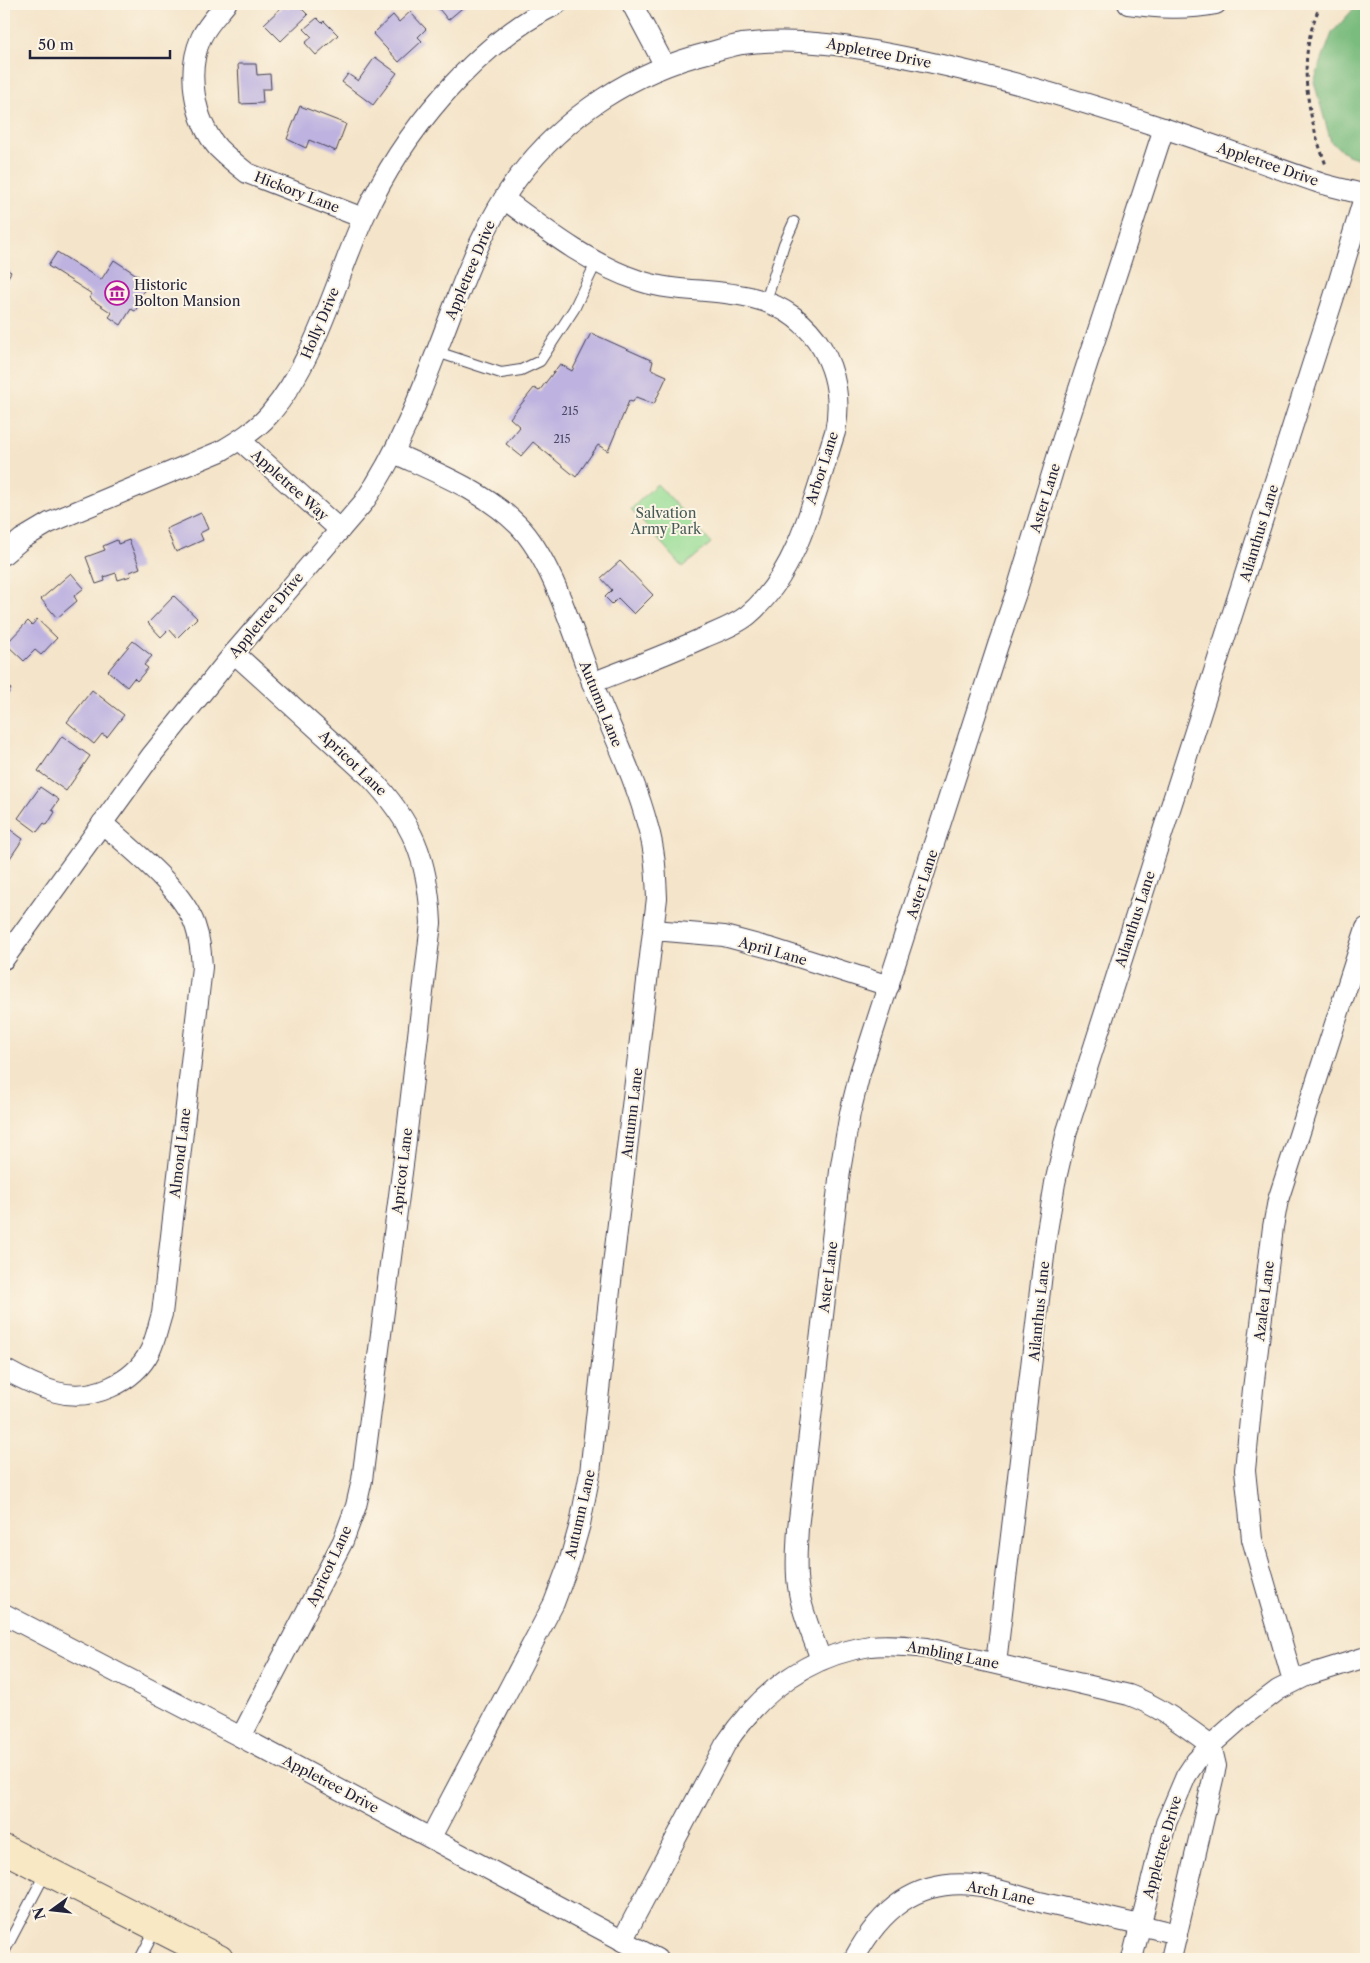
<svg xmlns="http://www.w3.org/2000/svg" width="1370" height="1963" viewBox="0 0 1370 1963" font-family="'Libre Caslon Text',serif">
<rect width="100%" height="100%" fill="#fcf5e5"/>
<filter id="ink" filterUnits="userSpaceOnUse"><feTurbulence type="fractalNoise" baseFrequency=".02" numOctaves="2"/><feDisplacementMap in="SourceGraphic" scale="10" xChannelSelector="R" yChannelSelector="G"/><feConvolveMatrix kernelMatrix="1 2 1 2 8 2 1 2 1" color-interpolation-filters="sRGB"/></filter>
<filter id="wash" filterUnits="userSpaceOnUse"><feTurbulence type="fractalNoise" baseFrequency=".0096" numOctaves="4" result="noise"/><feDisplacementMap in="SourceGraphic" scale="20" xChannelSelector="R" yChannelSelector="G"/><feGaussianBlur stdDeviation="1.12" result="paint"/><feColorMatrix in="noise" values="0 0 0 0 0 0 0 0 0 0 0 0 0 0 0 0 0 1.4 0 .05"/><feComposite in="paint" operator="in"/></filter>
<g filter="url(#wash)">
<rect width="100%" height="100%" fill="#f4e4c9"/>
<polygon fill="#98dd95" stroke="#5d8068" points="657,484 711,543 683,567 631,509"/>
<polygon fill="#7abc7e" stroke="#4e6f5c" points="1358,4 1366,4 1366,161 1348,155 1331,142 1314,82 1332,33"/>
<g id="blocks">
<g fill="#beb3e0">
<polygon points="293,4 297,4 308,15 281,41 264,24 284,5 288,9"/>
<polygon points="435,4 467,4 448,20"/>
<polygon points="410,12 426,29 418,37 422,41 399,62 373,34 393,15 399,22"/>
<polygon points="317,18 322,23 324,21 338,35 316,55 305,43 312,37 304,29"/>
<polygon points="375,57 397,73 373,105 342,82 348,74 358,81"/>
<polygon points="238,64 256,64 257,75 270,74 271,89 262,89 263,103 240,104"/>
<polygon points="300,106 346,124 336,151 309,140 306,148 287,139"/>
<polygon points="57,252 101,280 114,260 149,283 137,301 140,303 135,311 131,309 121,325 109,317 112,313 89,298 92,294 48,266"/>
<polygon points="4,268 11,272 4,284"/>
<polygon points="591,333 653,361 651,369 667,376 654,404 636,397 633,402 629,401 608,451 598,445 576,477 533,442 521,456 506,444 520,427 510,418 534,388 539,391 560,364 572,371"/>
<polygon points="201,513 208,529 200,533 203,540 176,552 166,529"/>
<polygon points="117,540 118,544 129,540 140,568 130,572 131,576 118,580 116,573 104,577 105,581 96,584 86,557 105,550 103,546"/>
<polygon points="620,561 653,595 634,614 618,598 612,604 605,597 612,590 601,578"/>
<polygon points="71,573 84,588 74,596 77,601 57,618 41,599"/>
<polygon points="174,596 197,618 177,638 169,629 161,637 148,623"/>
<polygon points="37,619 57,638 41,655 35,650 24,661 6,644 28,621 32,625"/>
<polygon points="133,641 152,656 144,665 148,668 137,681 134,678 127,687 108,671"/>
<polygon points="4,685 11,689 4,700"/>
<polygon points="92,690 124,715 107,737 102,734 94,744 67,722"/>
<polygon points="62,736 90,756 66,791 38,771"/>
<polygon points="40,787 59,800 52,810 55,812 47,825 44,823 37,832 18,818"/>
<polygon points="4,825 23,839 4,867"/>
</g>
</g>
</g>
<g filter="url(#ink)">
<use href="#blocks" fill-opacity="0" stroke="#423f50" stroke-width="1"/>
<g fill="none" stroke-linecap="round" stroke-linejoin="round">
<g stroke="#423f50" stroke-width="12">
<g id="lane">
<polyline points="766,301 784,244 794,222"/>
<polyline points="437,352 501,373 521,370 540,361 574,309 596,263"/>
<polyline points="4,1952 46,1872"/>
<polyline points="140,1959 156,1928"/>
</g>
</g>
<g stroke="#423f50" stroke-width="22">
<g id="street">
<path d="M226,4C217,15 207,25 201,38C186,72 194,120 218,148C227,157 237,165 247,173L363,218"/>
<polyline points="632,4 665,66"/>
<path d="M1128,4C1158,8 1186,10 1216,4"/>
<path d="M504,199C547,231 589,264 640,281C676,293 716,288 753,298C815,313 847,371 835,432C815,493 799,572 748,615C736,625 719,631 705,637C668,654 630,668 592,683"/>
<polyline points="240,440 340,530"/>
<path d="M394,453C437,473 484,491 518,525C552,559 574,636 592,682C611,730 635,777 648,827C655,850 656,874 657,898L610,1290L590,1473L580,1524L569,1563L554,1603L431,1837"/>
<path d="M4,554L22,539L49,523L221,451C238,441 256,430 269,415C316,361 335,281 364,217C401,135 475,44 557,4"/>
<path d="M234,653L368,775C413,822 428,858 431,923L404,1157L362,1480L356,1506L343,1541L241,1737"/>
<polyline points="654,930 724,936 773,949 889,986"/>
<path d="M4,959L151,756L234,653L364,502C404,444 427,376 452,311C470,264 487,220 517,179C565,115 633,71 711,52C721,49 731,46 742,44C802,36 861,48 919,60C1003,78 1085,102 1166,129C1218,146 1270,166 1323,184C1337,188 1352,191 1366,195"/>
<path d="M4,1369C20,1378 38,1387 56,1392C91,1402 134,1383 150,1351C156,1339 158,1326 162,1314L202,967C201,952 200,939 195,925C182,888 131,849 102,823"/>
<polyline points="4,1614 241,1737 657,1959"/>
<path d="M821,1660C813,1636 801,1611 798,1586C795,1567 797,1548 798,1528L840,1171L850,1113L860,1073L998,645L1016,593L1062,441L1164,128"/>
<polyline points="996,1663 1047,1231 1055,1183 1067,1131 1338,284 1365,194"/>
<polyline points="1293,1681 1252,1539 1245,1470 1253,1389 1273,1227 1278,1200 1366,928"/>
<path d="M622,1941L725,1745C759,1693 807,1656 870,1646C889,1644 908,1646 927,1648L1129,1695C1159,1706 1185,1726 1211,1745"/>
<path d="M854,1959C880,1910 916,1879 974,1885C996,1887 1022,1898 1044,1903C1088,1913 1133,1923 1177,1934"/>
<polyline points="1132,1959 1166,1823 1186,1776 1196,1761 1211,1745 1245,1715 1278,1690 1308,1675 1366,1657"/>
<polyline points="1171,1959 1216,1766 1211,1745"/>
</g>
</g>
<g stroke="#423f50" stroke-width="30">
<polyline id="secondary" points="4,1849 219,1959"/>
</g>
<path stroke="#423f50" stroke-width="3" stroke-dasharray="4 4" stroke-linecap="butt" d="M1321,4C1296,56 1306,112 1326,165"/>
<use href="#lane" stroke="#fff" stroke-width="10"/>
<use href="#street" stroke="#fff" stroke-width="20"/>
<use href="#secondary" stroke="#f8e8c3" stroke-width="28"/>
</g>
</g>
<defs>
<g id="museum-ring" transform="scale(1.25)"><circle r="9.5" fill="#fcf5e5" stroke="#b5179e" stroke-width="1.5"/><path d="M0-6L6-3V-2H-6V-3ZM-5-1h2V3h-2ZM-1-1h2V3h-2ZM3-1h2V3H3ZM-6 4H6V6H-6Z" fill="#b5179e"/></g>
</defs>
<g fill-rule="evenodd">
<use href="#museum-ring" x="117" y="293"/>
</g>
<g text-anchor="middle" stroke-width="4" stroke-linejoin="round" paint-order="stroke">
<g font-size="11" fill="#494664">
<text x="570" y="415">215</text>
<text x="562" y="443">215</text>
</g>
<g font-size="14" fill="#22223b" stroke="#fcf5e5">
<text transform="translate(879 53) rotate(11)" y="5">Appletree Drive</text>
<text transform="translate(1268 164) rotate(19)" y="5">Appletree Drive</text>
<text transform="translate(297 192) rotate(21)" y="5">Hickory Lane</text>
<text transform="translate(470 270) rotate(-67)" y="5">Appletree Drive</text>
<text transform="translate(320 323) rotate(-67)" y="5">Holly Drive</text>
<text transform="translate(822 468) rotate(-72)" y="5">Arbor Lane</text>
<text transform="translate(290 485) rotate(42)" y="5">Appletree Way</text>
<text transform="translate(1045 498) rotate(-73)" y="5">Aster Lane</text>
<text transform="translate(1259 533) rotate(-73)" y="5">Ailanthus Lane</text>
<text transform="translate(266 615) rotate(-50)" y="5">Appletree Drive</text>
<text transform="translate(601 704) rotate(68)" y="5">Autumn Lane</text>
<text transform="translate(353 763) rotate(44)" y="5">Apricot Lane</text>
<text transform="translate(922 884) rotate(-72)" y="5">Aster Lane</text>
<text transform="translate(1135 919) rotate(-72)" y="5">Ailanthus Lane</text>
<text transform="translate(773 951) rotate(16)" y="5">April Lane</text>
<text transform="translate(632 1113) rotate(-83)" y="5">Autumn Lane</text>
<text transform="translate(180 1153) rotate(-83)" y="5">Almond Lane</text>
<text transform="translate(402 1171) rotate(-83)" y="5">Apricot Lane</text>
<text transform="translate(828 1277) rotate(-83)" y="5">Aster Lane</text>
<text transform="translate(1264 1301) rotate(-83)" y="5">Azalea Lane</text>
<text transform="translate(1039 1311) rotate(-84)" y="5">Ailanthus Lane</text>
<text transform="translate(580 1514) rotate(-77)" y="5">Autumn Lane</text>
<text transform="translate(329 1566) rotate(-65)" y="5">Apricot Lane</text>
<text transform="translate(953 1655) rotate(11)" y="5">Ambling Lane</text>
<text transform="translate(331 1784) rotate(28)" y="5">Appletree Drive</text>
<text transform="translate(1162 1847) rotate(-74)" y="5">Appletree Drive</text>
<text transform="translate(1001 1893) rotate(12)" y="5">Arch Lane</text>
</g>
<g font-size="14" fill="#22223b" stroke="#fcf5e5" text-anchor="start">
<text x="134" y="290">Historic<tspan x="134" dy="16">Bolton Mansion</tspan></text>
</g>
<g font-size="14" fill="#455a56" stroke="#fcf5e5">
<text x="666" y="518">Salvation<tspan x="666" dy="16">Army Park</tspan></text>
</g>
</g>
<rect width="1370" height="1963" fill="none" stroke="#fcf5e5" stroke-width="20"/>
<g transform="translate(52 1910) rotate(255)" stroke="#fcf5e5" stroke-width="4" paint-order="stroke">
<path d="M0-4L9 19L0 12L-9 19Z" fill="#22223b"/>
<text y="-8" font-size="14" font-weight="bold" text-anchor="middle" fill="#22223b">N</text>
</g>
<path d="M30 50v8h140v-8" fill="none" stroke="#22223b" stroke-width="2.5"/>
<text x="38" y="50" font-size="15" fill="#22223b" stroke="#fcf5e5" stroke-width="4" paint-order="stroke">50 m</text>
</svg>
